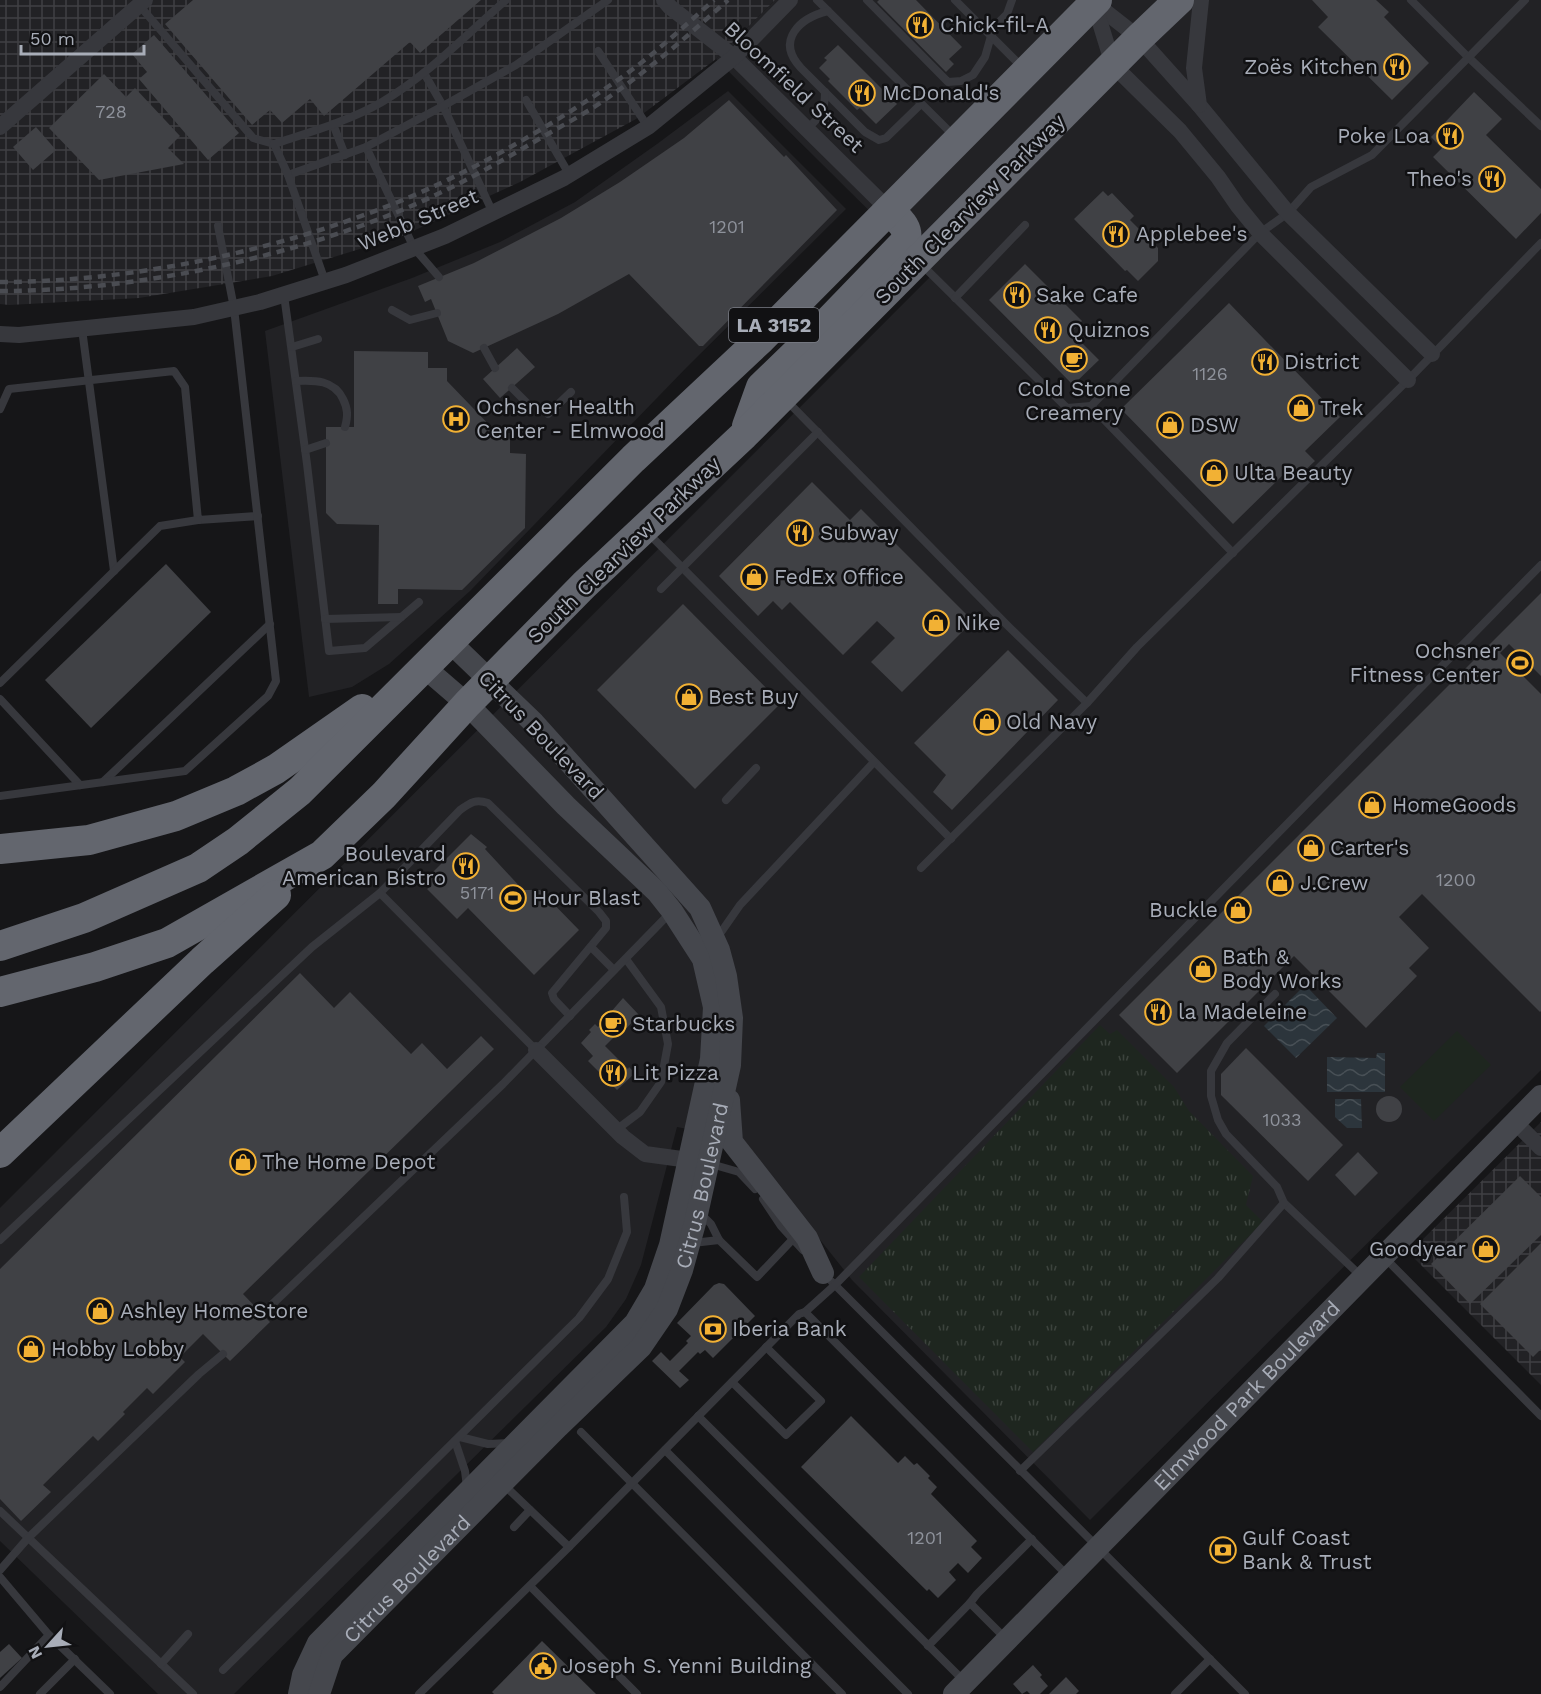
<svg xmlns="http://www.w3.org/2000/svg" width="1541" height="1694" viewBox="0 0 1541 1694" font-family="'Work Sans',sans-serif">
<defs>
<pattern id="industrial-grid" width="8" height="8" patternUnits="userSpaceOnUse" patternTransform="scale(1.5)"><rect width="8" height="8" fill="#222225"/><path d="M0 4h8M4 0v8" fill="none" stroke="#3f3f43"/></pattern>
<pattern id="grass-tufts" width="24" height="20" patternUnits="userSpaceOnUse" patternTransform="scale(1.5)"><rect width="24" height="20" fill="#1e261f"/><path d="M3 7l-1-3M5 7V3M7 7l1-3M15 17l-1-3M17 17v-4M19 17l1-3" fill="none" stroke="#3c433d"/></pattern>
<pattern id="water-waves" width="16" height="10" patternUnits="userSpaceOnUse" patternTransform="scale(1.5)"><rect width="16" height="10" fill="#2c353c"/><path d="M0 5q4-4 8 0t8 0" fill="none" stroke="#485056"/></pattern>
</defs>
<rect width="100%" height="100%" fill="#161618"/>
<g fill="#222225">
<polygon points="775,0 1541,0 1541,1070 1090,1520 852,1280 740,1139 677,1127 641,1265 626,1299 606,1327 234,1694 158,1694 0,1541 0,1208 933,274 716,59"/>
<polygon points="728,91 846,209 687,367 470,591 389,664 352,687 309,697 265,331 412,278 500,242 575,202 657,144"/>
</g>
<g fill="url(#industrial-grid)">
<polygon points="0,0 775,0 716,59 636,119 520,182 402,236 272,276 139,298 9,305 0,304"/>
<polygon points="1541,1122 1541,1385 1409,1253"/>
</g>
<polygon fill="url(#grass-tufts)" points="1100,1025 1110,1034 1117,1030 1174,1087 1189,1111 1253,1176 1246,1205 1263,1222 1033,1452 859,1277"/>
<polygon fill="#1e261f" points="1457,1031 1491,1065 1434,1121 1400,1087"/>
<g fill="url(#water-waves)">
<polygon points="1305,985 1337,1018 1296,1058 1264,1026"/>
<polygon points="1377,1053 1385,1053 1385,1092 1327,1092 1327,1057 1376,1058"/>
<polygon points="1335,1099 1361,1099 1362,1128 1347,1128 1335,1117"/>
</g>
<g fill="#404145">
<polygon points="193,0 481,0 420,53 410,42 324,116 310,99 282,123 270,110 252,125 165,24"/>
<polygon points="879,0 916,0 962,47 949,59 954,64 946,72 877,2"/>
<polygon points="1312,0 1376,0 1389,12 1384,17 1429,63 1392,100 1318,27 1328,17"/>
<polygon points="154,35 239,133 208,160 139,79 147,72 132,54"/>
<polygon points="838,45 897,104 876,124 860,108 857,110 828,81 830,79 819,68 827,60 824,58"/>
<polygon points="104,74 126,97 135,88 180,136 168,148 184,164 99,180 49,128"/>
<polygon points="1474,92 1502,119 1486,135 1541,189 1541,213 1516,239 1433,157 1442,148 1431,137"/>
<polygon points="729,100 784,157 786,155 837,210 703,346 699,346 629,274 558,314 473,353 448,341 431,299 425,302 418,286 474,263 561,218 620,182 684,138"/>
<polygon points="36,127 56,150 33,170 13,147"/>
<polygon points="1103,191 1108,196 1112,193 1134,216 1130,220 1158,248 1158,261 1138,281 1127,270 1125,271 1074,219"/>
<polygon points="1025,264 1082,321 1071,332 1099,360 1073,385 989,300"/>
<polygon points="1229,303 1340,417 1305,451 1315,461 1299,476 1290,468 1233,524 1121,409"/>
<polygon points="517,348 535,367 500,398 483,379"/>
<polygon points="354,351 428,352 428,368 447,368 447,381 497,433 510,433 510,453 526,454 525,528 462,590 398,589 398,604 378,604 379,525 337,524 326,513 326,427 354,427"/>
<polygon points="812,482 850,520 861,509 973,621 902,692 871,662 895,638 877,621 843,655 790,602 782,610 773,601 758,616 719,576"/>
<polygon points="166,564 211,612 91,728 45,680"/>
<polygon points="1541,593 1541,676 1509,644 1500,653 1541,694 1541,1011 1540,1012 1422,894 1399,917 1429,948 1409,968 1417,976 1366,1028 1294,956 1177,1073 1119,1015"/>
<polygon points="683,604 781,703 695,789 597,690"/>
<polygon points="1008,650 1058,700 952,810 933,792 946,775 914,743"/>
<polygon points="471,834 487,847 485,849 523,890 540,890 579,930 534,975 468,908 457,919 427,889 431,886 425,880"/>
<polygon points="300,973 334,1008 350,992 411,1054 422,1043 447,1069 481,1036 494,1049 243,1294 270,1322 230,1361 203,1334 180,1357 185,1362 153,1394 147,1388 123,1412 125,1414 98,1441 93,1436 43,1485 51,1492 21,1521 0,1499 0,1269"/>
<polygon points="623,998 639,1015 620,1035 618,1033 605,1046 628,1069 629,1067 635,1073 617,1090 588,1061 593,1056 581,1043 591,1032 589,1030 595,1024 598,1027"/>
<polygon points="1246,1048 1343,1145 1308,1181 1221,1095 1221,1074"/>
<circle cx="1389" cy="1109" r="13"/>
<polygon points="1358,1152 1378,1173 1355,1196 1335,1175"/>
<polygon points="1520,1176 1541,1197 1541,1235 1470,1304 1431,1264"/>
<polygon points="1541,1243 1541,1349 1533,1357 1480,1304"/>
<polygon points="719,1283 724,1284 755,1316 713,1358 705,1350 700,1354 698,1352 679,1371 689,1380 680,1388 652,1361 661,1352 670,1361 688,1343 686,1341 691,1336 677,1323 714,1285"/>
<polygon points="851,1416 898,1463 905,1456 914,1465 917,1463 930,1476 928,1478 937,1487 931,1494 977,1541 971,1547 982,1558 968,1573 958,1563 949,1572 956,1580 938,1598 929,1589 927,1591 801,1467"/>
<polygon points="542,1641 596,1694 494,1694 492,1692"/>
<polygon points="9,1644 22,1658 0,1678 0,1652"/>
<polygon points="1033,1665 1042,1675 1040,1677 1048,1686 1040,1694 1030,1694 1027,1691 1022,1694 1013,1684"/>
<polygon points="1066,1677 1079,1691 1076,1694 1049,1694"/>
</g>
<g fill="none" stroke-linecap="round" stroke-linejoin="round">
<g stroke="#37383d" stroke-width="8">
<polyline points="817,0 954,136"/>
<polyline points="867,0 948,82 961,81 973,75 985,57 991,36 998,23 1007,14 1012,0"/>
<polyline points="955,0 1023,68"/>
<polyline points="1411,0 1467,56 1541,126"/>
<polyline points="139,5 253,138 274,144"/>
<path d="M828,11C800,18 775,40 801,68L865,132L879,140L886,138L921,104"/>
<polyline points="598,51 648,127"/>
<polyline points="424,73 443,106 493,213"/>
<polyline points="526,100 569,174"/>
<polyline points="333,124 345,155"/>
<path d="M807,129C821,116 825,112 825,92"/>
<polyline points="366,147 414,248 439,277"/>
<polyline points="288,175 366,147 443,106 516,65 608,0"/>
<polyline points="920,263 1067,408 1091,406 1233,553"/>
<path d="M325,281L288,175L274,144C310,132 349,121 382,102C428,75 466,35 506,0"/>
<polyline points="284,295 307,464 329,651 365,648 419,602"/>
<polyline points="955,298 1025,225"/>
<polyline points="392,310 410,320 437,313"/>
<polyline points="82,329 114,571"/>
<polyline points="292,347 318,339"/>
<polyline points="484,348 495,368"/>
<path d="M296,381C315,380 334,380 343,399C348,409 348,416 345,427"/>
<polyline points="512,388 529,405"/>
<polyline points="785,399 1007,625 1087,703"/>
<polyline points="1091,406 1260,233 1288,213 1311,187 1372,155 1525,0"/>
<polyline points="0,409 9,389 174,371 185,387 198,520 258,516"/>
<polyline points="548,414 571,392"/>
<polyline points="305,450 326,443"/>
<polyline points="647,532 951,839"/>
<polyline points="661,589 818,432"/>
<polyline points="325,619 401,617"/>
<polyline points="0,683 160,526 198,520"/>
<polyline points="0,699 80,785"/>
<polyline points="103,782 270,624"/>
<polyline points="0,796 185,771 268,696 276,681 234,308 218,226"/>
<polyline points="726,800 756,768"/>
<polyline points="921,868 1087,703 1137,647 1408,380 1541,243"/>
<path d="M380,893L460,810C471,802 476,799 488,803L599,912L606,921V928L552,993L554,999L570,1016"/>
<polyline points="717,938 740,905 874,762"/>
<polyline points="591,947 614,970"/>
<polyline points="1275,994 1227,1043 1211,1071 1211,1096 1218,1120 1226,1134 1277,1187 1284,1203 1363,1278"/>
<polyline points="616,1130 640,1112 661,1082 668,1044 661,1007 626,959"/>
<polyline points="711,1164 739,1172 755,1189"/>
<polyline points="763,1199 781,1226 803,1250"/>
<polyline points="701,1214 711,1224 719,1240 757,1277 793,1239"/>
<polyline points="0,1240 312,947 380,893 536,1050"/>
<polyline points="693,1243 719,1240"/>
<polyline points="1384,1257 1541,1416"/>
<polyline points="832,1282 1245,1694"/>
<polyline points="805,1312 835,1285 1541,565"/>
<polyline points="262,1314 503,1084 672,911"/>
<polyline points="732,1382 786,1435 821,1401 766,1347"/>
<polyline points="698,1416 965,1682"/>
<polyline points="581,1432 842,1694"/>
<polyline points="460,1437 488,1444 510,1443"/>
<polyline points="455,1441 465,1471 467,1487"/>
<polyline points="665,1450 908,1694"/>
<polyline points="1020,1471 1218,1278 1284,1203"/>
<polyline points="502,1483 569,1547"/>
<polyline points="0,1511 193,1694"/>
<polyline points="514,1527 530,1510"/>
<polyline points="0,1570 28,1538 199,1374 223,1354"/>
<polyline points="0,1577 49,1635 110,1694"/>
<polyline points="530,1586 637,1694"/>
<polyline points="970,1603 977,1594 1032,1539"/>
<polyline points="928,1646 970,1603 1007,1640"/>
<polyline points="161,1664 188,1634"/>
<polyline points="223,1670 579,1318 608,1279 627,1232 624,1197"/>
<polyline points="0,1687 49,1635"/>
<polyline points="40,1694 75,1659"/>
<polyline points="419,1694 569,1547 799,1314 805,1312 1067,1575"/>
<polyline points="1175,1694 1210,1659"/>
</g>
<g stroke="#37383d" stroke-width="16">
<polyline points="664,0 670,7 734,57 889,210"/>
<polyline points="1201,0 1194,68 1199,105 1288,213 1432,354"/>
<polyline points="1093,2 1139,38 1199,105"/>
<polyline points="1094,3 1113,65 1180,131 1218,177 1238,206 1260,233 1408,380"/>
<polyline points="0,127 145,0"/>
<polyline points="0,334 19,335 194,317 260,302 346,275 445,236 564,178 648,127 734,57 790,0"/>
<polyline points="536,1050 623,1137 645,1154 689,1160"/>
<polyline points="1515,1122 1541,1148"/>
</g>
<g stroke="#45474d" stroke-width="22">
<polyline points="729,1100 732,1142 807,1238 823,1273"/>
<polyline points="299,1694 303,1675 318,1643 635,1323 655,1289 670,1245 711,1059 714,1007 703,959 672,911 657,892 566,806 467,704 424,667"/>
<path id="s1" d="M319,1694L332,1655L558,1427L641,1347L667,1309L682,1270L695,1223L730,1065L732,1018L726,976L719,950L700,908L534,723L450,642"/>
<path id="s2" d="M954,1694L1541,1096"/>
</g>
<g stroke="#63666e" stroke-width="30">
<path d="M747,426L761,387L822,328L906,241C909,227 899,220 889,210"/>
<polyline points="0,849 89,840 176,816 236,791 276,769 362,709"/>
<polyline points="0,946 84,918 198,868 238,841 300,791 633,459 761,339 1097,0"/>
<polyline points="0,992 95,967 167,943 322,855 384,795 467,704 584,585 744,435 1139,38 1179,0"/>
<polyline points="0,1153 202,961 276,895"/>
</g>
<g stroke="#4a4c52" stroke-width="4.5" stroke-dasharray="8 6" stroke-linecap="butt">
<path d="M0,282C131,282 277,251 398,202C469,173 546,129 609,86C647,61 680,30 714,0"/>
<path d="M0,291C132,291 280,260 402,210C450,190 495,165 539,139C565,124 592,110 616,92C656,64 692,32 728,0"/>
</g>
</g>
<defs>
<g id="restaurant-ring" transform="scale(1.35)"><circle r="9.5" fill="#111113" stroke="#f2b134" stroke-width="1.5"/><path d="M-5-6h1v4h1v-4h1v4h1v-4h1v5L-1.5 .5V6h-2V.5L-5-1ZM5-6V6H3V1.5H1.5Q1.5-4 5-6Z" fill="#f2b134"/></g>
<g id="cafe-ring" transform="scale(1.35)"><circle r="9.5" fill="#111113" stroke="#f2b134" stroke-width="1.5"/><path d="M-5.5-4.5H6V0H3Q3 3.5 0 3.5H-2.5Q-5.5 3.5-5.5 0ZM3-3.2v2h1.7v-2ZM-6 4.5H4V6H-6Z" fill="#f2b134"/></g>
<g id="shop-ring" transform="scale(1.35)"><circle r="9.5" fill="#111113" stroke="#f2b134" stroke-width="1.5"/><path d="M-5-2.5h2.3a2.7 3.5 0 0 1 5.4 0H5L5.5 6h-11ZM-1.5-2.5h3a1.5 2.3 0 0 0-3 0Z" fill="#f2b134"/></g>
<g id="hospital-ring" transform="scale(1.35)"><circle r="9.5" fill="#111113" stroke="#f2b134" stroke-width="1.5"/><path d="M-5-5h3v3.5h4V-5h3V5h-3V1.5h-4V5h-3Z" fill="#f2b134"/></g>
<g id="stadium-ring" transform="scale(1.35)"><circle r="9.5" fill="#111113" stroke="#f2b134" stroke-width="1.5"/><path d="M0-5a6.5 5 0 1 0 0 10a6.5 5 0 1 0 0-10ZM-3.5-1.8h7v3.6h-7Z" fill="#f2b134"/></g>
<g id="bank-ring" transform="scale(1.35)"><circle r="9.5" fill="#111113" stroke="#f2b134" stroke-width="1.5"/><path d="M-6-4H6V4H-6ZM0-2.3a2.3 2.3 0 1 0 0 4.6a2.3 2.3 0 1 0 0-4.6Z" fill="#f2b134"/></g>
<g id="civic-ring" transform="scale(1.35)"><circle r="9.5" fill="#111113" stroke="#f2b134" stroke-width="1.5"/><path d="M-.6-6.5H3V-4.5H.6V-3L4-1V1h2V6H-6V1h2V-1L-.6-3ZM-1.2 2.5V6h2.4V2.5Z" fill="#f2b134"/></g>
</defs>
<g fill-rule="evenodd">
<use href="#restaurant-ring" x="920" y="25"/>
<use href="#restaurant-ring" x="1397" y="67"/>
<use href="#restaurant-ring" x="862" y="93"/>
<use href="#restaurant-ring" x="1450" y="136"/>
<use href="#restaurant-ring" x="1492" y="179"/>
<use href="#restaurant-ring" x="1116" y="234"/>
<use href="#restaurant-ring" x="1017" y="295"/>
<use href="#restaurant-ring" x="1048" y="330"/>
<use href="#cafe-ring" x="1074" y="359"/>
<use href="#restaurant-ring" x="1265" y="362"/>
<use href="#shop-ring" x="1301" y="408"/>
<use href="#hospital-ring" x="456" y="419"/>
<use href="#shop-ring" x="1170" y="425"/>
<use href="#shop-ring" x="1214" y="473"/>
<use href="#restaurant-ring" x="800" y="533"/>
<use href="#shop-ring" x="754" y="577"/>
<use href="#shop-ring" x="936" y="623"/>
<use href="#stadium-ring" x="1520" y="663"/>
<use href="#shop-ring" x="689" y="697"/>
<use href="#shop-ring" x="987" y="722"/>
<use href="#shop-ring" x="1372" y="805"/>
<use href="#shop-ring" x="1311" y="848"/>
<use href="#restaurant-ring" x="466" y="866"/>
<use href="#shop-ring" x="1280" y="883"/>
<use href="#stadium-ring" x="513" y="898"/>
<use href="#shop-ring" x="1238" y="910"/>
<use href="#shop-ring" x="1203" y="969"/>
<use href="#restaurant-ring" x="1158" y="1012"/>
<use href="#cafe-ring" x="613" y="1024"/>
<use href="#restaurant-ring" x="613" y="1073"/>
<use href="#shop-ring" x="243" y="1162"/>
<use href="#shop-ring" x="1486" y="1249"/>
<use href="#shop-ring" x="100" y="1311"/>
<use href="#bank-ring" x="713" y="1329"/>
<use href="#shop-ring" x="31" y="1349"/>
<use href="#bank-ring" x="1223" y="1550"/>
<use href="#civic-ring" x="543" y="1666"/>
</g>
<g text-anchor="middle" stroke-width="5" stroke-linejoin="round" paint-order="stroke">
<g font-size="18" fill="#8e929b">
<text x="111" y="118">728</text>
<text x="727" y="233">1201</text>
<text x="1210" y="380">1126</text>
<text x="1456" y="886">1200</text>
<text x="477" y="899">5171</text>
<text x="1282" y="1126">1033</text>
<text x="925" y="1544">1201</text>
</g>
<rect fill="#111113" stroke="#7b7e86" stroke-width="1.5" x="729" y="308" width="90" height="34" rx="4.5"/>
<g font-size="20" font-weight="bold" fill="#a8adb8">
<text x="774" y="332">LA 3152</text>
</g>
<g font-size="21" fill="#a8adb8" stroke="#111113" text-anchor="start">
<text x="940" y="32">Chick-fil-A</text>
<text x="1378" y="74" text-anchor="end">Zoës Kitchen</text>
<text x="882" y="100">McDonald's</text>
<text x="1430" y="143" text-anchor="end">Poke Loa</text>
<text x="1472" y="186" text-anchor="end">Theo's</text>
<text x="1136" y="241">Applebee's</text>
<text x="1036" y="302">Sake Cafe</text>
<text x="1068" y="337">Quiznos</text>
<text x="1284" y="369">District</text>
<text x="1074" y="396" text-anchor="middle">Cold Stone<tspan x="1074" dy="24">Creamery</tspan></text>
<text x="476" y="414">Ochsner Health<tspan x="476" dy="24">Center - Elmwood</tspan></text>
<text x="1320" y="415">Trek</text>
<text x="1190" y="432">DSW</text>
<text x="1234" y="480">Ulta Beauty</text>
<text x="820" y="540">Subway</text>
<text x="774" y="584">FedEx Office</text>
<text x="956" y="630">Nike</text>
<text x="1500" y="658" text-anchor="end">Ochsner<tspan x="1500" dy="24">Fitness Center</tspan></text>
<text x="708" y="704">Best Buy</text>
<text x="1006" y="729">Old Navy</text>
<text x="1392" y="812">HomeGoods</text>
<text x="1330" y="855">Carter's</text>
<text x="446" y="861" text-anchor="end">Boulevard<tspan x="446" dy="24">American Bistro</tspan></text>
<text x="1300" y="890">J.Crew</text>
<text x="532" y="905">Hour Blast</text>
<text x="1218" y="917" text-anchor="end">Buckle</text>
<text x="1222" y="964">Bath &amp;<tspan x="1222" dy="24">Body Works</tspan></text>
<text x="1178" y="1019">la Madeleine</text>
<text x="632" y="1031">Starbucks</text>
<text x="632" y="1080">Lit Pizza</text>
<text x="262" y="1169">The Home Depot</text>
<text x="1466" y="1256" text-anchor="end">Goodyear</text>
<text x="120" y="1318">Ashley HomeStore</text>
<text x="732" y="1336">Iberia Bank</text>
<text x="51" y="1356">Hobby Lobby</text>
<text x="1242" y="1545">Gulf Coast<tspan x="1242" dy="24">Bank &amp; Trust</tspan></text>
<text x="562" y="1673">Joseph S. Yenni Building</text>
</g>
<g font-size="21" fill="#a8adb8" stroke="#111113">
<text transform="translate(794 87) rotate(43)" y="7">Bloomfield Street</text>
<text transform="translate(970 209) rotate(-45)" y="7">South Clearview Parkway</text>
<text transform="translate(418 220) rotate(-23)" y="7">Webb Street</text>
<text transform="translate(624 550) rotate(-44)" y="7">South Clearview Parkway</text>
<text transform="translate(541 735) rotate(46)" y="7">Citrus Boulevard</text>
<text dy="7" stroke="none"><textPath href="#s1" startOffset="652">Citrus Boulevard</textPath></text>
<text dy="7" stroke="none"><textPath href="#s2" startOffset="418">Elmwood Park Boulevard</textPath></text>
<text dy="7" stroke="none"><textPath href="#s1" startOffset="148">Citrus Boulevard</textPath></text>
</g>
</g>
<g transform="translate(48 1646) rotate(243)" stroke="#111113" stroke-width="4.5" paint-order="stroke">
<path d="M0-4.5L10 22L0 15L-10 22Z" fill="#a8adb8"/>
<text y="-9" font-size="16" font-weight="bold" text-anchor="middle" fill="#a8adb8">N</text>
</g>
<path d="M21 45v9h123v-9" fill="none" stroke="#a8adb8" stroke-width="3"/>
<text x="30" y="45" font-size="18" fill="#a8adb8" stroke="#111113" stroke-width="4.5" paint-order="stroke">50 m</text>
</svg>
